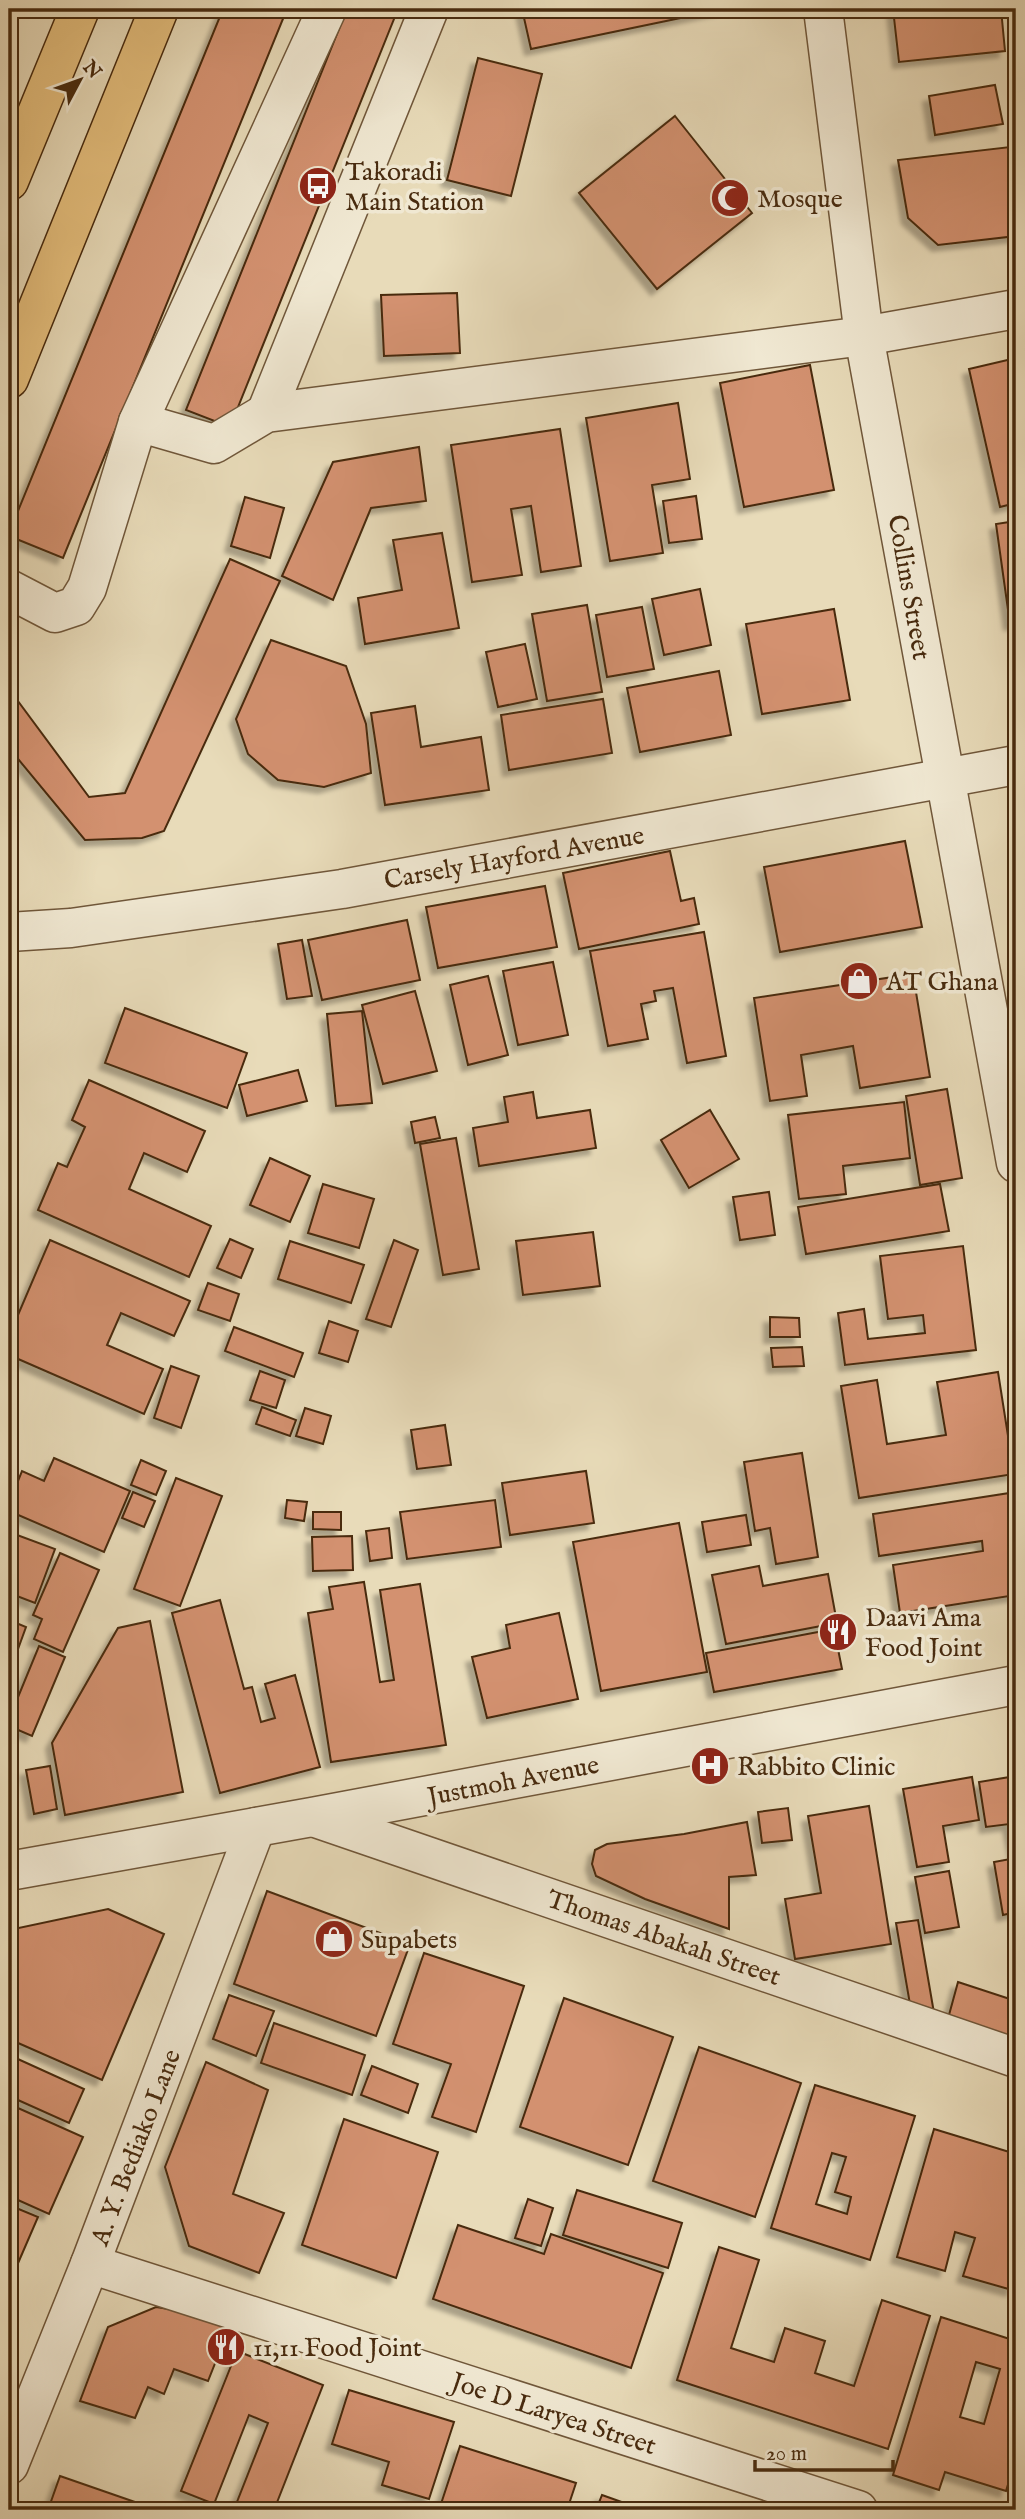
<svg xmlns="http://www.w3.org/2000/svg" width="1025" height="2519" viewBox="0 0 1025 2519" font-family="'IM FELL English',serif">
<defs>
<filter id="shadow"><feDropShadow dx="-6" dy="6" stdDeviation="2" flood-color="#0004"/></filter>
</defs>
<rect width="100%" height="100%" fill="#e8dbb9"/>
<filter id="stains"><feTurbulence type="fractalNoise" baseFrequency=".00286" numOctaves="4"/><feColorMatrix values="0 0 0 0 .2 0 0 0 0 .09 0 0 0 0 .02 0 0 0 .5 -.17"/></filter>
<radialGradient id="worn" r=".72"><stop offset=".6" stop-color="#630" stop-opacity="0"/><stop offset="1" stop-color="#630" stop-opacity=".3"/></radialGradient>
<g fill="#d39170" stroke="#482b0f" stroke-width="2" fill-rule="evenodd" filter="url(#shadow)">
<polygon points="223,9 287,9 63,558 9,536 9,533"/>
<polygon points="347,9 398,9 230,427 186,410"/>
<polygon points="522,9 724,9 531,49"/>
<polygon points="893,9 1001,9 1005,51 899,62"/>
<polygon points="478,58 542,74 511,196 447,180"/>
<polygon points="995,85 1003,124 935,135 929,96"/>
<polygon points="675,116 752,213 657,289 579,193"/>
<polygon points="1010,147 1016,197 1016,236 938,245 908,218 898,160"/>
<polygon points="457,293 460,353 384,356 381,295"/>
<polygon points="1016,358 1016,503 1000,507 969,369"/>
<polygon points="810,365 834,490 744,507 720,383"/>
<polygon points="678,403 690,479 652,485 663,553 610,561 586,418"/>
<polygon points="560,429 581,566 541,572 531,506 511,509 522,575 472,582 451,445"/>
<polygon points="419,447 426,501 371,508 333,600 282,576 333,462"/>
<polygon points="696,496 702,539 669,543 663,501"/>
<polygon points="245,497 284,508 270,558 231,546"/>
<polygon points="1016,521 1016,623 1010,624 996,524"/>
<polygon points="442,533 459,628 365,644 358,598 402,590 393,540"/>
<polygon points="230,559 280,581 164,831 142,838 85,840 9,748 9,689 89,797 125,793"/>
<polygon points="700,589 711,645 664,655 652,599"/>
<polygon points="587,605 602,692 547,701 532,614"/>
<polygon points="642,607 654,669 607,677 596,615"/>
<polygon points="834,609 850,700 762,714 746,624"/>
<polygon points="271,640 346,666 366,724 371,773 324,787 278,780 248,754 236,719"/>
<polygon points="525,644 537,699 498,707 486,652"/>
<polygon points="719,671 731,735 640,752 627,688"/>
<polygon points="603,699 612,753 509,770 501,715"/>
<polygon points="415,706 421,747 481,737 489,790 385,805 371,713"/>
<polygon points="905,841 922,927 780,952 764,867"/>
<polygon points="670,851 681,901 694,898 699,924 579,949 563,873"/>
<polygon points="545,886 557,947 438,968 426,907"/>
<polygon points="407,920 420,980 322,1000 308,940"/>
<polygon points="704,932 726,1056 687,1063 673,988 654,991 656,1001 641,1004 648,1039 608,1046 590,951"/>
<polygon points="302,940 312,996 287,999 278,944"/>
<polygon points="553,962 568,1035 518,1045 503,971"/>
<polygon points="913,974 930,1077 860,1088 853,1046 801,1055 807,1096 770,1101 754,998"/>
<polygon points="488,976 508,1055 468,1065 450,985"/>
<polygon points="415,991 437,1071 383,1084 362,1005"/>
<polygon points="125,1008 247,1053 227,1108 105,1063"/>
<polygon points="362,1011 372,1103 336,1106 327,1014"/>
<polygon points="298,1070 307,1101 247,1116 239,1085"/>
<polygon points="89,1080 205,1131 187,1172 144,1153 129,1189 211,1226 189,1277 38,1210 58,1163 67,1167 85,1127 72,1120"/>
<polygon points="947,1089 962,1178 920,1185 906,1096"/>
<polygon points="533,1092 537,1118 590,1110 596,1148 479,1166 473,1128 508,1122 504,1097"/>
<polygon points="904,1102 910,1158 843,1166 846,1194 799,1199 788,1115"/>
<polygon points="710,1110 739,1159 689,1188 661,1140"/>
<polygon points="435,1117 440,1138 415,1143 411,1122"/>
<polygon points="456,1138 479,1269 443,1275 420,1144"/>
<polygon points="270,1158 310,1176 290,1222 250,1205"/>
<polygon points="323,1184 374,1199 359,1248 308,1233"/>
<polygon points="940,1184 949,1231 806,1254 798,1207"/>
<polygon points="769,1192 775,1235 740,1240 733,1197"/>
<polygon points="593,1232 600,1286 523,1295 516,1241"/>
<polygon points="230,1239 253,1249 241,1278 217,1268"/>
<polygon points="50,1240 190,1301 174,1336 121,1313 107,1345 163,1369 144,1414 9,1355 9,1336"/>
<polygon points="394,1240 418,1250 391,1327 366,1319"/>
<polygon points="290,1241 364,1265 351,1303 278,1279"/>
<polygon points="963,1246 976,1350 845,1365 838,1313 864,1309 868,1339 925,1333 923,1315 888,1319 880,1256"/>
<polygon points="208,1283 239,1294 230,1321 198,1310"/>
<polygon points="770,1317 799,1318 800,1337 770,1337"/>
<polygon points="329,1321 358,1331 348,1362 319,1353"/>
<polygon points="234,1327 303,1353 294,1377 225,1351"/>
<polygon points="802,1347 804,1366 773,1367 771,1348"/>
<polygon points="171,1366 199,1376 181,1428 154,1418"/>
<polygon points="260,1371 285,1380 276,1408 250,1400"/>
<polygon points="998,1372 1014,1474 859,1498 841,1386 877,1380 887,1444 946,1435 937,1382"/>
<polygon points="262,1407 296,1420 290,1436 256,1424"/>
<polygon points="305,1408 331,1416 323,1444 296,1436"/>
<polygon points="445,1425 451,1465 417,1469 411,1430"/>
<polygon points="9,1443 17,1446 9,1467"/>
<polygon points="802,1453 818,1557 776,1564 770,1528 755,1531 744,1462"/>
<polygon points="54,1458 130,1491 104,1552 9,1511 9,1503 22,1471 44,1481"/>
<polygon points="141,1460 166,1471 156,1495 131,1485"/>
<polygon points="586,1471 594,1523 510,1535 502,1483"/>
<polygon points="176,1478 222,1496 180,1606 134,1589"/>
<polygon points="133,1492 155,1501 144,1527 122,1518"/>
<polygon points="1016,1492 1016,1595 900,1613 893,1565 983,1551 982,1541 879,1556 873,1514"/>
<polygon points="287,1500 307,1502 304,1521 285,1518"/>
<polygon points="495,1500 501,1547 407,1559 400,1512"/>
<polygon points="313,1512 341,1512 341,1530 313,1529"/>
<polygon points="746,1515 751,1545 707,1552 702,1522"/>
<polygon points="679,1523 707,1672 601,1691 573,1542"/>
<polygon points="389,1528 392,1558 370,1561 366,1531"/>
<polygon points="9,1532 55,1549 35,1603 9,1593"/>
<polygon points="352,1536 353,1570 313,1571 312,1537"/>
<polygon points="60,1553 99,1570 63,1652 34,1639 42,1619 33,1615"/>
<polygon points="759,1566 763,1586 828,1574 837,1623 726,1644 712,1575"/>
<polygon points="364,1582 380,1682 394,1680 380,1590 420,1584 446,1745 331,1762 308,1613 333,1609 329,1587"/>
<polygon points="220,1600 244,1689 252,1687 261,1722 275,1718 265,1684 295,1675 320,1767 220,1793 172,1613"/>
<polygon points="559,1613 578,1699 487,1718 472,1657 510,1648 506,1625"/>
<polygon points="9,1620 26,1627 10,1671 9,1670"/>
<polygon points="150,1621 183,1792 65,1815 52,1743 118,1628"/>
<polygon points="834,1629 842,1669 714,1692 706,1653"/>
<polygon points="39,1646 65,1657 32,1736 9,1726 9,1719"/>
<polygon points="50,1766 57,1809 34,1814 26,1770"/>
<polygon points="1016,1776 1016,1912 1003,1915 994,1862 1016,1858 1009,1824 986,1827 979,1782"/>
<polygon points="972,1777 979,1820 943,1826 949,1862 917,1867 903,1789"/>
<polygon points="869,1806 891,1944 795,1959 785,1899 821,1893 808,1816"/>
<polygon points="788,1808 792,1840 762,1843 758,1812"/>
<polygon points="747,1822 756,1875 729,1877 729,1929 645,1899 596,1876 592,1864 595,1850 607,1844 684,1834"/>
<polygon points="949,1871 959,1927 925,1933 915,1877"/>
<polygon points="267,1891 410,1944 376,2036 234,1984"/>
<polygon points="108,1909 164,1934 102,2080 9,2039 9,1930"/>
<polygon points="918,1920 934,2013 912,2016 896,1923"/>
<polygon points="424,1953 524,1986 476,2132 432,2117 451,2064 393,2044"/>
<polygon points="958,1982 1016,2001 1016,2052 946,2026"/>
<polygon points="229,1995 274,2011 256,2056 213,2039"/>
<polygon points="564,1998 673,2037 628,2165 520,2127"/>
<polygon points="274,2023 365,2055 352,2095 261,2063"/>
<polygon points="699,2047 801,2083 755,2217 653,2181"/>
<polygon points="9,2055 84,2089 69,2123 9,2096"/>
<polygon points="206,2062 268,2090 233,2194 284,2213 259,2273 189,2246 165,2167"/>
<polygon points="372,2066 418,2084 408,2113 361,2095"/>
<path d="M815,2085L915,2116L870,2260L771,2228ZM832,2153L846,2157L835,2192L851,2197L847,2214L816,2204Z"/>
<polygon points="9,2104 83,2137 49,2214 9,2196"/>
<polygon points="344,2119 438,2152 396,2278 302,2245"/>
<polygon points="934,2129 1016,2154 1016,2276 1012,2290 963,2276 975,2238 955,2232 945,2271 897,2257"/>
<polygon points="577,2190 682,2223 668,2268 563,2235"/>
<polygon points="528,2199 553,2208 541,2246 515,2238"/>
<polygon points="9,2205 38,2217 9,2284"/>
<polygon points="458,2225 544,2254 551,2234 663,2273 631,2368 433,2299"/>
<polygon points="719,2247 759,2260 731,2348 774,2362 785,2328 825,2341 815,2373 854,2386 882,2300 930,2316 888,2449 677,2380"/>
<polygon points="156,2307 214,2316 231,2323 208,2381 174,2369 164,2394 148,2387 135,2418 80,2401 108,2327"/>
<path d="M941,2317L1016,2341V2458L1006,2491L945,2472L939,2490L893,2475ZM976,2362L1000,2369L984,2424L960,2417Z"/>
<polygon points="237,2351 323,2385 274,2510 242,2510 235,2507 268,2423 249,2415 214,2504 181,2491"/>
<polygon points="349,2390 454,2422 429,2499 382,2485 389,2462 332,2444"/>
<polygon points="460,2446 576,2483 567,2510 439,2510"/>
<polygon points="60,2476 158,2510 48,2510"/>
<polygon points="602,2495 644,2510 596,2510"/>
</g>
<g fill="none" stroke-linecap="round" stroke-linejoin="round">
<g stroke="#70573a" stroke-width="41">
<g id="minor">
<polyline points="823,9 864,336 1016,1163"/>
<polyline points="266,413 429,9"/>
<polyline points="138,422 214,444 266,413 864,336 1016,309"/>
<polyline points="9,589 55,613 76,606 87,588 138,422 327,9"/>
<polyline points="9,932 71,928 342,889 1016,765"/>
<polyline points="316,1818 1016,2058"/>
<polyline points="9,1871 312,1817 1016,1685"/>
<polyline points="90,2264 858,2510"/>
<polyline points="9,2465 90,2264 256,1827"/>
</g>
</g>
<g stroke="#482b0f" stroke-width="41">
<g id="major">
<polyline points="9,181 80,9"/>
<polyline points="9,379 159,9"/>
</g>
</g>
<use href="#minor" stroke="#f0e8d2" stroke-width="38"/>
<use href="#major" stroke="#e4be7c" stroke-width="38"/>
</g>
<defs>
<g id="bus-disc" transform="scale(2.0125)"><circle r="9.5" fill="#8f2418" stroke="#f0e8d2"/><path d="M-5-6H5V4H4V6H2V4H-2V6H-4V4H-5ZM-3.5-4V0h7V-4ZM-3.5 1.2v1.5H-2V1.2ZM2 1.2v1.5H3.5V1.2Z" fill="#fff"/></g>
<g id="mosque-disc" transform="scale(2.0125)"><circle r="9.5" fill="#8f2418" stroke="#f0e8d2"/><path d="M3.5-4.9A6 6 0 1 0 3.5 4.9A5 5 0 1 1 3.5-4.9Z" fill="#fff"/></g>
<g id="shop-disc" transform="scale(2.0125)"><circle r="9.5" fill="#8f2418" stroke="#f0e8d2"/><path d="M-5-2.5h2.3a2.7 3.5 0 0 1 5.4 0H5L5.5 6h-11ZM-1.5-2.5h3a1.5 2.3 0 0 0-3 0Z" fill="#fff"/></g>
<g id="restaurant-disc" transform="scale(2.0125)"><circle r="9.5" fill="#8f2418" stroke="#f0e8d2"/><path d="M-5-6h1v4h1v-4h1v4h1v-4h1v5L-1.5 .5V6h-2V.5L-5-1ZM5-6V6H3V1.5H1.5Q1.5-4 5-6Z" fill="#fff"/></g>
<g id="hospital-disc" transform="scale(2.0125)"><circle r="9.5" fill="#8f2418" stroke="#f0e8d2"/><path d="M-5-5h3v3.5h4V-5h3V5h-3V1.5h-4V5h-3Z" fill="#fff"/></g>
</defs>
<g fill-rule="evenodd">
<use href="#bus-disc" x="318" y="186"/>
<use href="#mosque-disc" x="730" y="198"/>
<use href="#shop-disc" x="859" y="981"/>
<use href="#restaurant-disc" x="838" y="1632"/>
<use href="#hospital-disc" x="710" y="1766"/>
<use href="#shop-disc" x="334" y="1939"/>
<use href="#restaurant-disc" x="226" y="2347"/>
</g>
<g text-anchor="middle" stroke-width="7" stroke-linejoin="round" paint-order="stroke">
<g font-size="26" fill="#482b0f" stroke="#f0e8d2" text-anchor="start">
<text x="345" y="180">Takoradi<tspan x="345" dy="30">Main Station</tspan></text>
<text x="757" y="207">Mosque</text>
<text x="886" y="990">AT Ghana</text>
<text x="865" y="1626">Daavi Ama<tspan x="865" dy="30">Food Joint</tspan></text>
<text x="737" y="1775">Rabbito Clinic</text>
<text x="361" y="1948">Supabets</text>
<text x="253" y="2356">11,11 Food Joint</text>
</g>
<g font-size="26" fill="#482b0f" stroke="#f0e8d2">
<text transform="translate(910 587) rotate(80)" y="9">Collins Street</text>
<text transform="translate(514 857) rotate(-10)" y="9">Carsely Hayford Avenue</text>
<text transform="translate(513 1780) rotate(-11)" y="9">Justmoh Avenue</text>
<text transform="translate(664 1937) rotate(19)" y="9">Thomas Abakah Street</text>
<text transform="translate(135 2147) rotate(-69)" y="9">A. Y. Bediako Lane</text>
<text transform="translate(554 2413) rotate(18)" y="9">Joe D Laryea Street</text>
</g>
</g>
<rect width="1025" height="2519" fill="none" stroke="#e8dbb9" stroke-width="35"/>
<rect x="10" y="10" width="1004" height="2498" fill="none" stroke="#482b0f" stroke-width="3.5"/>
<rect x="18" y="18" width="990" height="2484" fill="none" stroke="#482b0f" stroke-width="2"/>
<g transform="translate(80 80) rotate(49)" stroke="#f0e8d2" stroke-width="5" paint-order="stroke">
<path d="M0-5L12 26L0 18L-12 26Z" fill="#482b0f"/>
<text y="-10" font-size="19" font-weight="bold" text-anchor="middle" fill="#482b0f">N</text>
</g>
<path d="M755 2460v10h138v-10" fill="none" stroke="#482b0f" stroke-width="3.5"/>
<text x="766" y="2460" font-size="21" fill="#482b0f" stroke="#f0e8d2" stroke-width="5" paint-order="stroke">20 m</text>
<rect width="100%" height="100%" filter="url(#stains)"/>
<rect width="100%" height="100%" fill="url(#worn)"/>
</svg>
